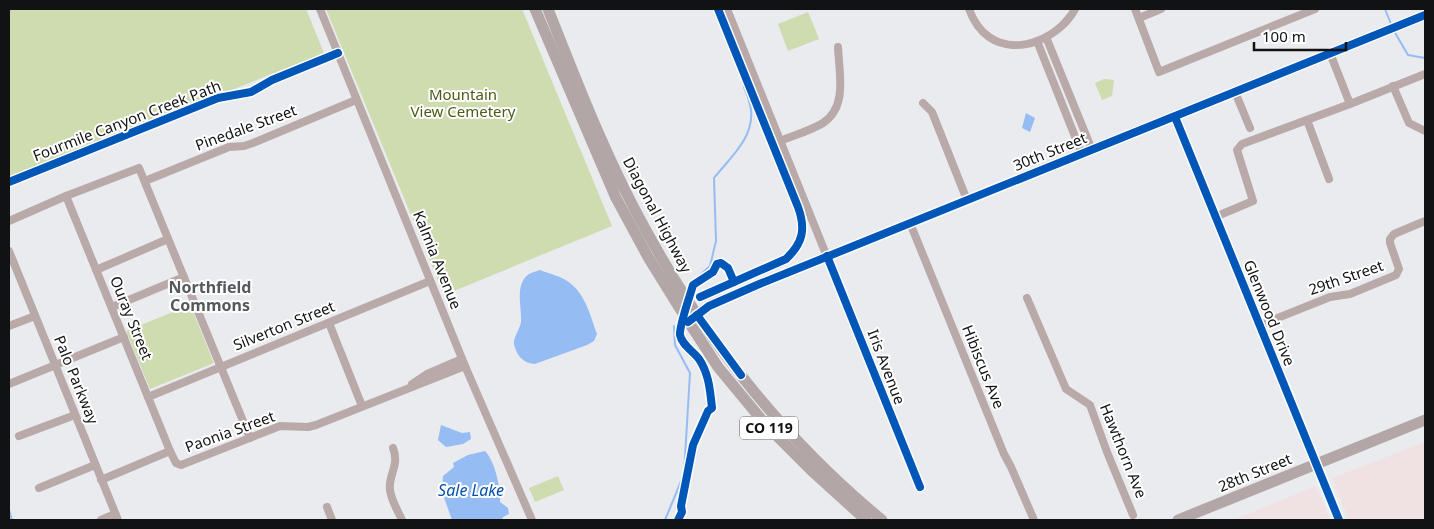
<svg xmlns="http://www.w3.org/2000/svg" width="1434" height="529" viewBox="0 0 1434 529" font-family="'Noto Sans',sans-serif">
<rect width="100%" height="100%" fill="#e9ebee"/>
<g fill="#f0e2e3">
<polygon points="1425,442 1425,520 1349,520 1332,478"/>
<polygon points="1316,486 1330,520 1233,520"/>
</g>
<g fill="#cedcb0">
<polygon points="9,9 306,9 324,53 9,179"/>
<polygon points="326,9 522,9 612,226 444,295"/>
<polygon points="808,12 819,39 788,51 778,24"/>
<polygon points="1104,79 1114,80 1112,96 1102,100 1095,83"/>
<polygon points="190,305 214,363 150,389 126,331"/>
<polygon points="558,476 564,490 535,502 529,488"/>
</g>
<g fill="#96bcf4">
<polygon points="1026,113 1035,118 1030,132 1022,128"/>
<path d="M540,270C550,274 561,276 570,283C585,294 591,317 597,334L594,341L587,345L535,364C524,364 516,355 514,344C513,338 520,329 521,322C522,308 516,291 524,279C528,273 534,272 540,270Z"/>
<polygon points="441,425 462,433 470,432 471,439 463,444 446,447 438,440"/>
<path d="M485,451C495,461 501,489 500,502L508,508L509,514L503,517L502,520H452L442,492L443,476L454,467L453,463L468,455Z"/>
</g>
<g fill="none" stroke-linecap="round" stroke-linejoin="round">
<g stroke="#96bcf4" stroke-width="2">
<polyline points="1385,9 1391,24"/>
<polyline points="1394,31 1408,55 1425,58"/>
<path d="M691,283L710,266L716,241L714,178C730,158 754,138 751,110C750,102 747,94 744,87"/>
<polyline points="9,510 12,520"/>
<polyline points="665,520 684,474 690,373 675,345 674,326"/>
</g>
<g stroke="#b9aaa9" stroke-width="8">
<polyline points="320,9 465,366 532,520"/>
<polyline points="727,9 920,487"/>
<path d="M969,9C973,20 979,30 989,37C1018,57 1060,37 1075,9"/>
<polyline points="1135,9 1159,72 1315,9"/>
<polyline points="1139,18 1161,9"/>
<polyline points="1046,37 1092,150"/>
<polyline points="1037,41 1082,154"/>
<polyline points="1330,53 1350,104"/>
<polyline points="1393,86 1409,123 1425,131"/>
<polyline points="1235,92 1250,128"/>
<polyline points="923,103 932,112 967,200"/>
<polyline points="1175,117 1339,520"/>
<polyline points="1307,120 1329,179"/>
<path d="M780,141C794,135 810,131 823,123C848,107 839,72 838,47"/>
<polyline points="145,181 229,147 244,146 253,143 356,100"/>
<polyline points="66,196 170,451"/>
<polyline points="1215,217 1253,201 1237,150 1242,144 1350,104 1425,74"/>
<polyline points="9,221 66,196 139,168 250,438"/>
<polyline points="910,223 1004,454 1011,467 1034,520"/>
<polyline points="9,251 118,520"/>
<polyline points="96,270 168,239"/>
<polyline points="1027,298 1066,389 1090,405 1107,452 1133,515"/>
<polyline points="112,307 184,277"/>
<polyline points="329,323 362,406"/>
<polyline points="1260,325 1330,297 1350,294 1396,275 1399,269 1390,243 1390,239 1394,234 1425,221"/>
<polyline points="9,326 35,316"/>
<polyline points="9,384 124,337"/>
<polyline points="412,384 427,374 462,359"/>
<polyline points="148,397 430,281"/>
<polyline points="19,436 75,415"/>
<path d="M393,448C400,466 388,474 390,490C391,500 398,511 402,520"/>
<polyline points="101,480 170,451 176,463 181,465 280,426 308,427 316,425 465,366"/>
<polyline points="39,488 95,465"/>
<polyline points="327,507 332,520"/>
<polyline points="101,520 115,514"/>
</g>
<polyline stroke="#b9acac" stroke-width="10" points="692,319 712,304 818,260 1425,15"/>
<g stroke="#b3a6a7" stroke-width="11">
<polyline points="535,9 616,198 648,257 679,307 718,367 766,425 813,472 866,520"/>
<path d="M548,9C578,85 608,163 648,234C708,343 786,441 882,520"/>
<polyline points="1178,520 1425,420"/>
</g>
<g stroke="#fff" stroke-width="11">
<g id="cycleway">
<polyline points="1175,117 1339,520"/>
<polyline points="9,182 218,98 251,92 272,80 338,53"/>
<polyline points="827,256 920,487"/>
<path d="M700,297L786,259C803,243 806,229 798,207L718,9"/>
<polyline points="697,315 741,375"/>
<polyline points="688,322 709,306 757,285 1425,15"/>
<path d="M678,520L682,512L681,506L693,445L708,411L712,408C710,390 709,374 699,359C693,351 682,345 680,335C679,326 690,296 693,285L713,272L717,264L721,263L728,268L734,282"/>
</g>
</g>
<use href="#cycleway" stroke="#0057b8" stroke-width="8"/>
</g>
<g text-anchor="middle" stroke-width="4" stroke-linejoin="round" paint-order="stroke">
<rect fill="#fff" stroke="#58595a" stroke-width="1" x="740" y="416.5" width="58" height="23" rx="4"/>
<g font-size="14" font-weight="bold" fill="#111213">
<text x="769" y="433">CO 119</text>
</g>
<g font-size="15" fill="#4a5b15" stroke="#fff">
<text x="463" y="100">Mountain<tspan x="463" dy="17">View Cemetery</tspan></text>
</g>
<g font-size="15" fill="#111213" stroke="#fff">
<text transform="translate(127 121) rotate(-21)" y="5">Fourmile Canyon Creek Path</text>
<text transform="translate(246 128) rotate(-20)" y="5">Pinedale Street</text>
<text transform="translate(1050 152) rotate(-22)" y="5">30th Street</text>
<text transform="translate(657 215) rotate(62)" y="5">Diagonal Highway</text>
<text transform="translate(437 260) rotate(68)" y="5">Kalmia Avenue</text>
<text transform="translate(1346 278) rotate(-19)" y="5">29th Street</text>
<text transform="translate(1269 313) rotate(68)" y="5">Glenwood Drive</text>
<text transform="translate(131 318) rotate(68)" y="5">Ouray Street</text>
<text transform="translate(284 326) rotate(-22)" y="5">Silverton Street</text>
<text transform="translate(886 367) rotate(69)" y="5">Iris Avenue</text>
<text transform="translate(983 367) rotate(68)" y="5">Hibiscus Ave</text>
<text transform="translate(76 380) rotate(68)" y="5">Palo Parkway</text>
<text transform="translate(230 432) rotate(-20)" y="5">Paonia Street</text>
<text transform="translate(1123 451) rotate(68)" y="5">Hawthorn Ave</text>
<text transform="translate(1255 473) rotate(-22)" y="5">28th Street</text>
</g>
<g font-size="16" font-weight="bold" fill="#55585c" stroke="#fff">
<text x="210" y="293">Northfield<tspan x="210" dy="18">Commons</tspan></text>
</g>
<g font-size="16" font-style="italic" fill="#0551aa" stroke="#fff">
<text x="471" y="496">Sale Lake</text>
</g>
</g>
<rect width="1434" height="529" fill="none" stroke="#111213" stroke-width="20"/>
<path d="M1254 42v8h92v-8" fill="none" stroke="#111213" stroke-width="2.5"/>
<text x="1262" y="42" font-size="15" fill="#111213" stroke="#ffffff" stroke-width="4" paint-order="stroke">100 m</text>
</svg>
